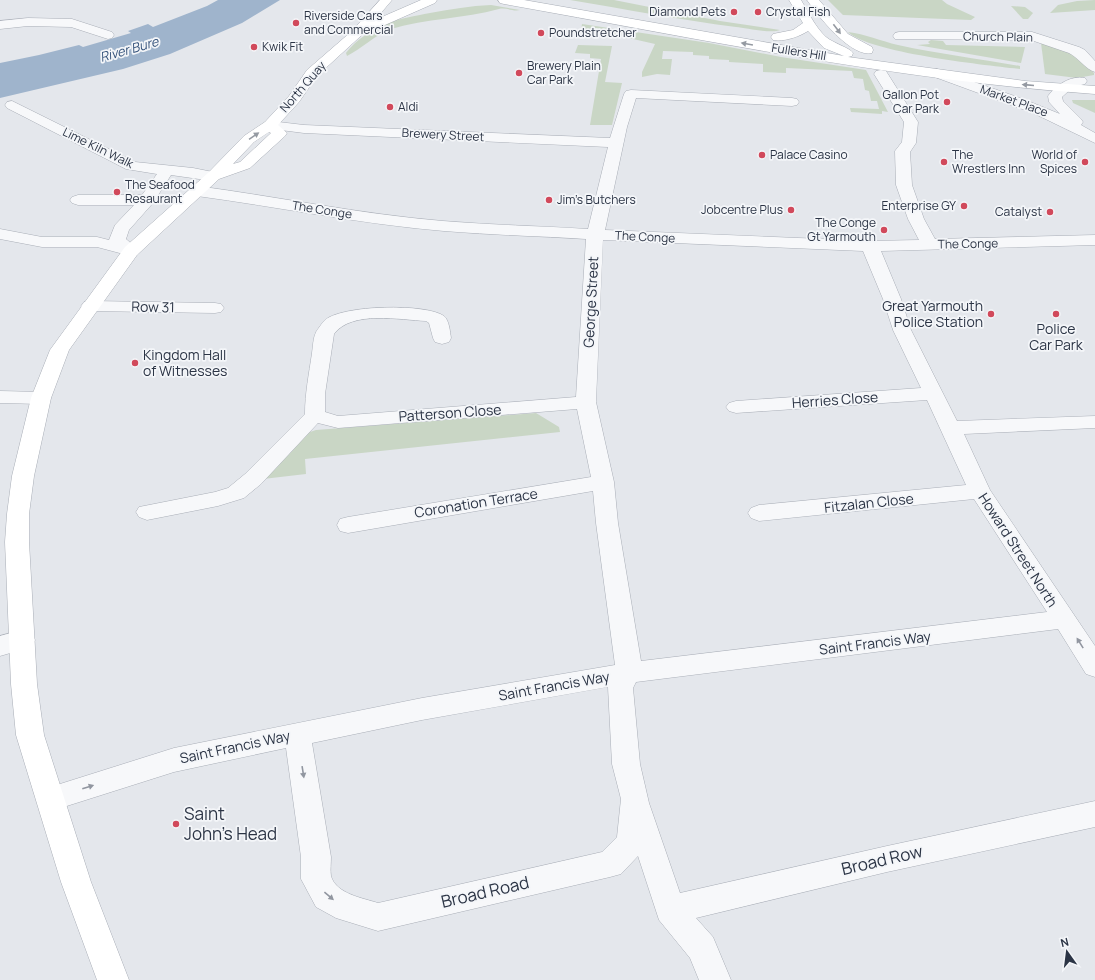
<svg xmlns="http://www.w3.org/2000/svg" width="1095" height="980" viewBox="0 0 1095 980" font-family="Manrope,sans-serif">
<rect width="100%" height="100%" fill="#e4e7ec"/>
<g fill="#c9d6c5">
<path d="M570,0H614L720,21L780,30C772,34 746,28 736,27C680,20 625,9 570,0Z"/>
<polygon points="828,0 942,0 947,4 975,17 971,20 843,15"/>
<polygon points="1095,0 1095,10 1050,13 1058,5 1077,1"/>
<path d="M491,5L520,10C513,12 506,7 499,9C464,19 426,18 391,29C375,35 361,49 347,56L346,53C355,41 372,29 385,24C400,18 415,16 430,13C451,9 470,6 491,5Z"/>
<polygon points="1011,6 1025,7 1033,13 1028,19 1023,19"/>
<polygon points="582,24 709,43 781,57 866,70 888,112 882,111 882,114 851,112 850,108 879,109 877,101 871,101 869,91 865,90 863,79 854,78 852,71 786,68 786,73 763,72 763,64 729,62 729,60 709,59 709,56 693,55 693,52 663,51 662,59 672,59 670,75 657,74 642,77 642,72 655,44 611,34 612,31 581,30"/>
<path d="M848,32C865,34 881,41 898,45C939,54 980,59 1020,66V69C985,65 870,53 848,32Z"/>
<polygon points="931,40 943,41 946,45 1025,47 1021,63 917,45 930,44 928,42"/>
<polygon points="1041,43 1075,54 1094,73 1094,75 1077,78 1045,74"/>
<polygon points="578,45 612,46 605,82 622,83 612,125 590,125 601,59 590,58 590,54 575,53"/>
<polygon points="1072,100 1095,100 1095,113 1073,103"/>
<polygon points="536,413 559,427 560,432 305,459 306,474 263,479 307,433 316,430"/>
</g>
<polygon fill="#9fb4cc" points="218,0 280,0 242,23 170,54 123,69 0,98 0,63 39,55 79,45 83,47 131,33 128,31 148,24 153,27 207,6"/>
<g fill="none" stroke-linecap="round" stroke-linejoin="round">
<g stroke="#a9aeb7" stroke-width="1">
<g id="street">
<polygon points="28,18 72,19 112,32 114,35 112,38 108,39 71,27 28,26 0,29 0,21"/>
<path d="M899,32H1032L1079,47L1085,50L1095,61V72C1085,69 1079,58 1069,53L1031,40L895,39L893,36L895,33Z"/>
<path d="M937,69L1023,99L1060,114L1049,102L1048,96C1056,85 1071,75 1085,78L1087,81L1085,84L1073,87L1062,97L1063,101L1081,119L1083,122L1081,125L1095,133V143L1033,113L932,76L930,73L932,70Z"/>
<path d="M881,70L886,71L918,122L916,143L910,152L912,185L924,219L935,239L1095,235V245L881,251L901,299L911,330L957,421L1095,416V428L964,434L990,490L1095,646V677L1086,674L1058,629L636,682L633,688L640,764L649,803L680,893L887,846L1095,801V827L887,872L696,918L713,937L731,980H699L690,958L659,920L638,856L621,874L610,877L378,931L336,918L316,907L301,879V857L286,748L174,772L51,811L41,808L37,799L41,790L174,748L422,698L615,665L596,523L593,491L348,533L340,531L337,525L340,519L348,517L591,477L577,409L338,428L318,423L261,484L244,498L218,506L147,520L139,517L136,512L139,507L215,492L228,488L245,474L305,414C305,393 309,374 312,353C313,347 313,338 316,332C318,329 322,323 325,320C342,305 426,303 444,316C449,320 450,331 451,338L449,342L442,344L435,342L433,338L429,323L426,321C400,320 352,310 334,334L325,394V412L338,416L576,397L586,239C539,236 491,235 444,231C361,224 279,207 197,196L191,194L189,191L191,188L197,186C279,197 360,214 443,221C491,225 540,226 588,229L608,147L304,133L265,128L263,125L265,122L270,121L304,125L610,138L624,94L626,91L631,90L792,98L797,99L799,102L797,105L792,106L636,98L627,127L605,230L870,241L919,240L908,219L896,185L895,151L902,142L904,122L874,74L876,71ZM603,240L863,251L883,299L893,330L921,388L736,401L729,403L726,407L729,411L736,413L927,400L966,485L759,505L751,508L748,513L751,518L759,521L974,499L1047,612L641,661L618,523L614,482L596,402ZM608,687L612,764L621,799L617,837L602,852L378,903C363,898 336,894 331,876C330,870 331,863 331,857L312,743L422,720Z"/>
<polygon points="12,101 135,162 193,168 218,173 221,176 218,179 213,181 171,175 153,203 129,230 126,239 140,251 137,255 131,256 97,247 42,247 0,239 0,229 42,237 97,237 109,240 115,225 134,205 78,205 72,203 70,200 72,197 78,195 142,195 157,174 126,169 7,108 5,105 7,102"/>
<polygon points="90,301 215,303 221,304 224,308 221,312 215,313 90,311 84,310 81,306 84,302"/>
<polygon points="0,391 41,392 48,394 51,398 48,402 41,404 0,403"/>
<polygon points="22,630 31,633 35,640 31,647 0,656 0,636"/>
</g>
</g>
<g stroke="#a9aeb7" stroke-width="1">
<g id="secondary">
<path d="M380,0H392L375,20L421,0H437L435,3L369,32L364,33L317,76L299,102L278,125L287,133L285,136L250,168L219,179L137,255L69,350L51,398L34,476L29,514V542L37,684L44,735L91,882L129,980H97L61,882L16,735L11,684L5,542L7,514L12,476L31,398L50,350L125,247L208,173L244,136L265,122L289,96L307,70L352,31ZM269,132L271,133L240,162L233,164L254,142Z"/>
<path d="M498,0H524L844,56L824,48L808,31C799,37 783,42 773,40L771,37L773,34L793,30L803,23L789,0H801C809,13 815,27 826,37C833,43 850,48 853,53L852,56L848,57L1025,81L1095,86V94C896,80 700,39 504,4L500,3Z"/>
<path d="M807,0H819L848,34L872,47L873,50L872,53C851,58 818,16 807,0Z"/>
</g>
</g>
<use href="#street" fill="#f7f8fa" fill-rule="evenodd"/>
<use href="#secondary" fill="#fff" fill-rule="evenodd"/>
</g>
<defs><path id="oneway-solid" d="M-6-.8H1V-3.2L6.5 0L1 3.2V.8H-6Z"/></defs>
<g fill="#959aa2">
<use href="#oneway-solid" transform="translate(837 29) rotate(53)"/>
<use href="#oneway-solid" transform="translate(747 44) rotate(-170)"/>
<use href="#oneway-solid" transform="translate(1028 85) rotate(-175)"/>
<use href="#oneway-solid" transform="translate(254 136) rotate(-34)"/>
</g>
<g fill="#9196a0">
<use href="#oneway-solid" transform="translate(1080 643) rotate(-122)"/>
<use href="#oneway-solid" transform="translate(303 772) rotate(81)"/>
<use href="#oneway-solid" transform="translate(88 787) rotate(-18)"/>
<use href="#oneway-solid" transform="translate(329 896) rotate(40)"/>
</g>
<g fill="#d1495b" stroke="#f4f6f9" stroke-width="1.5">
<circle cx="734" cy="12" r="4"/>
<circle cx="758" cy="12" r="4"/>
<circle cx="296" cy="23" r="4"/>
<circle cx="541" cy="33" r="4"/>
<circle cx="254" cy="47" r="4"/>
<circle cx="519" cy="73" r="4"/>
<circle cx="947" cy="102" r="4"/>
<circle cx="390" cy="107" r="4"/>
<circle cx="762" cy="155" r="4"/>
<circle cx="944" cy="162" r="4"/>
<circle cx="1085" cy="162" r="4"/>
<circle cx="117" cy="192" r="4"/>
<circle cx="549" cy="200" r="4"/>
<circle cx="964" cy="206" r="4"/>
<circle cx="791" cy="210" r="4"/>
<circle cx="1050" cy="212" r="4"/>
<circle cx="884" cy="230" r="4"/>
<circle cx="991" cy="314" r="4"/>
<circle cx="1056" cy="314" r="4"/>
<circle cx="135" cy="363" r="4"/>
<circle cx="176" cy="824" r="4"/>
</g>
<g text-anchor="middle" stroke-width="3.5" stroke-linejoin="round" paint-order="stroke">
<g font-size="12" fill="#2b3445" stroke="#f4f6f9" text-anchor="start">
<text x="726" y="16" text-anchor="end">Diamond Pets</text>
<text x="766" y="16">Crystal Fish</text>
<text x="304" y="20">Riverside Cars<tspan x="304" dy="14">and Commercial</tspan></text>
<text x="549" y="37">Poundstretcher</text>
<text x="262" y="51">Kwik Fit</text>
<text x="527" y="70">Brewery Plain<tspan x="527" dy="14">Car Park</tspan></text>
<text x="939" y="99" text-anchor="end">Gallon Pot<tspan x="939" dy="14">Car Park</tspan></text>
<text x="398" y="111">Aldi</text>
<text x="770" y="159">Palace Casino</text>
<text x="952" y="159">The<tspan x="952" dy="14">Wrestlers Inn</tspan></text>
<text x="1077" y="159" text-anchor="end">World of<tspan x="1077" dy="14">Spices</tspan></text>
<text x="125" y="189">The Seafood<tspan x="125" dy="14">Resaurant</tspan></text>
<text x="557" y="204">Jim's Butchers</text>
<text x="956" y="210" text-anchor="end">Enterprise GY</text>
<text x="783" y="214" text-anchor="end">Jobcentre Plus</text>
<text x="1042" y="216" text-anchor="end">Catalyst</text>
<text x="876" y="227" text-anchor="end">The Conge<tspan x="876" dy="14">Gt Yarmouth</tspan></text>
</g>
<g font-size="12" fill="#2b3445" stroke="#f4f6f9">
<text transform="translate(998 37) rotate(1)" y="4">Church Plain</text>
<text transform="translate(799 52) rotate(9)" y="4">Fullers Hill</text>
<text transform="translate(303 87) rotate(-49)" y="4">North Quay</text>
<text transform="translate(1014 101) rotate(20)" y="4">Market Place</text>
<text transform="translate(443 135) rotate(3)" y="4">Brewery Street</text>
<text transform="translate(98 148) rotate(26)" y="4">Lime Kiln Walk</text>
<text transform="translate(322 210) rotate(9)" y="4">The Conge</text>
<text transform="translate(645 237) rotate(3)" y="4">The Conge</text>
<text transform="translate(968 244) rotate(-1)" y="4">The Conge</text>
</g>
<g font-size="13" font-style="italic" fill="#34527a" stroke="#f4f6f9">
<text transform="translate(129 49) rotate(-16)" y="5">River Bure</text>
</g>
<g font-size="14" fill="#2b3445" stroke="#f4f6f9">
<text transform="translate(591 302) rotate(-87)" y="5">George Street</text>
<text transform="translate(153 307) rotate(1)" y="5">Row 31</text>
<text transform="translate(835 400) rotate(-4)" y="5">Herries Close</text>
<text transform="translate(450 413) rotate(-4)" y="5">Patterson Close</text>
<text transform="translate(476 503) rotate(-9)" y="5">Coronation Terrace</text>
<text transform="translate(869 503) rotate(-6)" y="5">Fitzalan Close</text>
<text transform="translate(1018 550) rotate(57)" y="5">Howard Street North</text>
<text transform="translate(875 643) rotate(-7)" y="5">Saint Francis Way</text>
<text transform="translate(554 686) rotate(-10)" y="5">Saint Francis Way</text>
<text transform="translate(235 747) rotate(-12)" y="5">Saint Francis Way</text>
</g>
<g font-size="14" fill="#2b3445" stroke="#f4f6f9" text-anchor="end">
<text x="983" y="311">Great Yarmouth<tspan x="983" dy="16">Police Station</tspan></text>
<text x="1056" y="334" text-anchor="middle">Police<tspan x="1056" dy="16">Car Park</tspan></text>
<text x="143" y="360" text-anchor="start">Kingdom Hall<tspan x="143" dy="16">of Witnesses</tspan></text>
</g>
<g font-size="17" fill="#2b3445" stroke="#f4f6f9" text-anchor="start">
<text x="184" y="820">Saint<tspan x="184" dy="20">John's Head</tspan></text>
</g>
<g font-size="17" fill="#2b3445" stroke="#f4f6f9">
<text transform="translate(882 860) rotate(-13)" y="6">Broad Row</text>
<text transform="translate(485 892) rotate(-13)" y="6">Broad Road</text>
</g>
</g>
<g transform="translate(1067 952) rotate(346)" stroke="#f4f6f9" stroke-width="3" paint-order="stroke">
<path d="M0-3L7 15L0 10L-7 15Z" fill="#2b3445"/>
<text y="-6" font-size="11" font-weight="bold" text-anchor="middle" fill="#2b3445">N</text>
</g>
</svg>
